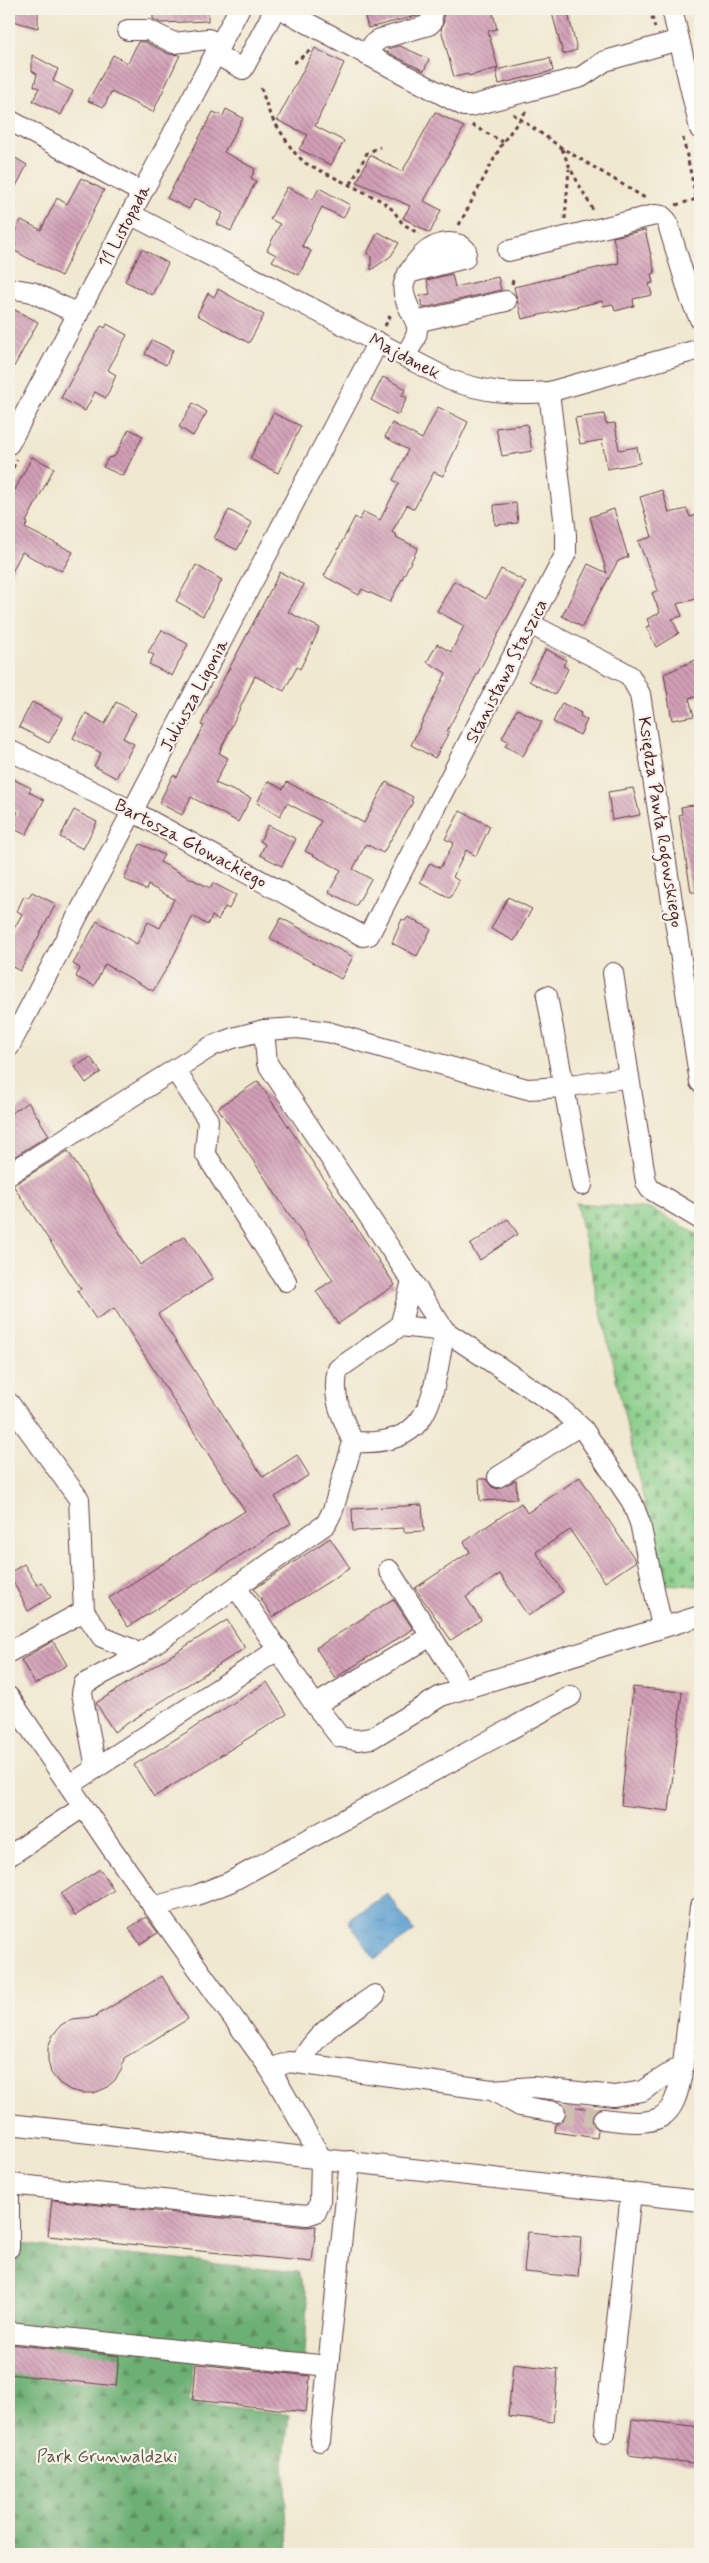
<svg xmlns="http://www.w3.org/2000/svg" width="709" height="2563" viewBox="0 0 709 2563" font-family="Mynerve,sans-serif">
<defs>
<pattern id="grass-tufts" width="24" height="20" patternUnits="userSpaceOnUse" patternTransform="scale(1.25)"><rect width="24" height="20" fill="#87cd88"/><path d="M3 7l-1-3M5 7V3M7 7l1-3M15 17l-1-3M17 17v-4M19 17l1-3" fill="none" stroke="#70a66f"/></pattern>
<pattern id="forest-firs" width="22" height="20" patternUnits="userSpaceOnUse" patternTransform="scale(1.25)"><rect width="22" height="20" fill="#6db074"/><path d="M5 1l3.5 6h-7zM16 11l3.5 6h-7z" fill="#5c8f5f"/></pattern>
<pattern id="cemetery-stones" width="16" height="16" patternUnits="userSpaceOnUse" patternTransform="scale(1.25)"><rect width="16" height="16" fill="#87cd88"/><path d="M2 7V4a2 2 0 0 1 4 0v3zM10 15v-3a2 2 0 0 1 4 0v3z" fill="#70a66f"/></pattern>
<pattern id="water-ripples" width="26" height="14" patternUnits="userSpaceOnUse" patternTransform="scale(1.25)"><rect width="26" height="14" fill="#5da0d1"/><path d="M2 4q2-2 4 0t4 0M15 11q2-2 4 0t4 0" fill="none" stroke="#4f82aa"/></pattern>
<pattern id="building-back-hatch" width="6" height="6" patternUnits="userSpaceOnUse" patternTransform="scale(1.25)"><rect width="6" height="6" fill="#d2a0b7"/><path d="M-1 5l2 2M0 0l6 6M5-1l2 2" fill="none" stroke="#ac8295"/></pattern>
</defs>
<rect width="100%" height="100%" fill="#f7f3e8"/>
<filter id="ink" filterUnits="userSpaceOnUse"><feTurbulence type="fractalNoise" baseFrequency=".02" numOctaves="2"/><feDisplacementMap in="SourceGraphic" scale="10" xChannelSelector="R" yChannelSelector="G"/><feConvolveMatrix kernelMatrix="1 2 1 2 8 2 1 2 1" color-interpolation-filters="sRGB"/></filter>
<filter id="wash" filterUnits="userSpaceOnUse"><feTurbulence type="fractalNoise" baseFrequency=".0096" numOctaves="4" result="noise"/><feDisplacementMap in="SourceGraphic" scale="20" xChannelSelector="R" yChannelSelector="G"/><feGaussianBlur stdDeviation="1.12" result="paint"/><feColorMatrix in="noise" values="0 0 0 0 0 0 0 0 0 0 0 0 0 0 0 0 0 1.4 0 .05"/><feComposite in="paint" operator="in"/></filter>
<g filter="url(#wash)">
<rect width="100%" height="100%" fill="#f0e8d0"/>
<polygon fill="url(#grass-tufts)" stroke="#68765a" points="700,1246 700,1273 690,1267"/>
<polygon fill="url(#forest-firs)" stroke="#5c6850" points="9,2243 298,2272 308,2299 304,2371 194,2360 189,2402 289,2414 284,2460 288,2554 9,2554"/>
<polygon fill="url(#cemetery-stones)" stroke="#68765a" points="576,1203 652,1209 700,1236 700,1246 690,1267 700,1273 700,1586 663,1584"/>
<polygon fill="url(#water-ripples)" stroke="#54607e" points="387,1893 414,1931 375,1959 348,1921"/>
<g id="blocks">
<g fill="url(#building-back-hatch)">
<polygon points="9,9 38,9 38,28 9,20"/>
<polygon points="153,9 208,9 208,21 161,23 153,19"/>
<polygon points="363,9 419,9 420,15 368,28"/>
<polygon points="443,9 492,9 497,29 488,31 498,68 469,76 468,74 454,77 441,29 444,21"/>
<polygon points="551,9 567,9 577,50 563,54"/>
<polygon points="138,42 145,42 169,54 180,55 153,112 111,92 104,107 88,101 113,55 128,63"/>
<polygon points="400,46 429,59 424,71 387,52 388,49"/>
<polygon points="315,48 344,63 315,126 344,141 331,165 299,149 308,135 277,120"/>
<polygon points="32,55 58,69 53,81 73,91 61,115 33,101 39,88 34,86 37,74 32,71"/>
<polygon points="550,58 553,71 499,84 496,70"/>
<polygon points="226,109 243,118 224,152 255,169 251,178 256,181 231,231 217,224 223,213 195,198 189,209 167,198 213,112 223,116"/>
<polygon points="435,112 464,127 424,201 441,210 430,233 403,218 410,206 357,182 370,155 402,172"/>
<polygon points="9,154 27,165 9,200"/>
<polygon points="81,178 104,190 61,276 13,250 16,244 10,241 21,220 41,230 57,198 67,204"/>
<polygon points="287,187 313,200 319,188 350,205 343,218 322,207 302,246 311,251 299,275 272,261 276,255 267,250 280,224 270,219"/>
<polygon points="645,230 655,273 651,274 653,283 649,284 652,295 633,299 634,306 615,311 613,304 603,306 602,301 522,319 514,287 619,263 613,237"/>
<polygon points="378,232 399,243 391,256 371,270 371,256 367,253"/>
<polygon points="142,249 168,263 152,295 125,281"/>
<polygon points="452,274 455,287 498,277 501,290 423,308 420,296 430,294 427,280"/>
<polygon points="218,289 264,315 249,343 197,315 208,293 214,297"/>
<polygon points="9,307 38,322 9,376"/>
<polygon points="107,324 127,335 108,370 116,375 106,398 95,392 85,411 61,398 101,326 105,328"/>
<polygon points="152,340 173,350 166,365 145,354"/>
<polygon points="383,377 406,389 402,395 407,398 398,415 371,400"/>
<polygon points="193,403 207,412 193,436 179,427"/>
<polygon points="438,407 468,422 443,476 434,472 414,509 407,505 392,532 397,535 396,537 418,548 390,602 362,589 359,595 324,576 355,517 359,520 364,512 380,520 399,483 393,480 408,450 385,437 392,423 422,439"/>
<polygon points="273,413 301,426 278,473 250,459"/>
<polygon points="604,414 606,424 615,423 619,450 637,447 640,463 607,469 602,440 580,444 575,418"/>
<polygon points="527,424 532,451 502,456 496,428"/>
<polygon points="129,429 143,436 123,476 103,467 108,458 115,456"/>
<polygon points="32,457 54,468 26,522 28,523 25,528 73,552 62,571 48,564 47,566 22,552 9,578 9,501"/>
<polygon points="662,490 669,513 687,509 690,517 700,514 700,598 677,604 682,616 672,619 679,633 656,647 646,627 650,626 647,619 660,613 652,593 658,590 638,541 652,537 640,497"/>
<polygon points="516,503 518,523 495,525 494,505"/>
<polygon points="614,509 628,557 618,561 582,627 562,616 588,564 607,573 590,517"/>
<polygon points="229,510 252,523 237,550 214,538"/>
<polygon points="196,565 222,580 203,616 176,601"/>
<polygon points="501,569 526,582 447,731 449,732 435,758 411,745 446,673 427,662 437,644 451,652 464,626 437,611 454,581 486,599"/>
<polygon points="280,572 304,585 288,612 320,628 300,669 297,667 284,691 255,676 219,753 228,758 215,783 251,798 238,822 191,797 182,815 159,803 173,775 177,777 204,726 201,725 212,701"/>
<polygon points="162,630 188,644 172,676 149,664 154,655 148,652"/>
<polygon points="546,649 566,660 563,666 568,669 555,695 529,681"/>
<polygon points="700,658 700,696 689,698 694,716 672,720 664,674"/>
<polygon points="32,702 63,718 49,743 19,727"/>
<polygon points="116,702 136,713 123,738 134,744 116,778 94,766 101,753 73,738 86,713 105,724"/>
<polygon points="562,703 581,713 580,716 587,720 580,735 553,722"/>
<polygon points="517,709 542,722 523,756 505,746 508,741 502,738"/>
<polygon points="9,777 31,788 29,792 44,800 26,835 10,827 18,812 9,807"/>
<polygon points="268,781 283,789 287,782 364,823 386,782 413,797 411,801 413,802 383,853 366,844 353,869 371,879 356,906 329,892 341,870 305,851 321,821 287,803 280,816 257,803"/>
<polygon points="633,788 640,815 612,820 608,792"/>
<polygon points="700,804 700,892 691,892 679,815 682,814 681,807"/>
<polygon points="74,810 97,822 83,849 60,837"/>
<polygon points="460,811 490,826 476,856 466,850 453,877 459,881 450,898 420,882 430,863 440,868 454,843 445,839"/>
<polygon points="268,825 296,839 282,866 260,855 265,844 260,841"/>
<polygon points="140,844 164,855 160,862 184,875 210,888 213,883 236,895 229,909 225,907 218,920 212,916 207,925 193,916 171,961 153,991 105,964 94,986 76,977 80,968 73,964 97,921 137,944 148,922 160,928 174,899 148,885 146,890 124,879"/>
<polygon points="32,892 56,904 20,971 9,965 9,938 22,914 17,911 24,896 28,898"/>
<polygon points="508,897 532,909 514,941 491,929"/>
<polygon points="408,917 431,929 417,956 392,943 402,919 405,921"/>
<polygon points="281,918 353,957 341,979 270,938"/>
<polygon points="90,1057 101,1072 86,1083 75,1067"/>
<polygon points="258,1081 395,1285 338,1324 316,1291 333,1280 218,1108"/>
<polygon points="28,1102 49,1135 9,1160 9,1115"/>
<polygon points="68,1151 140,1265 185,1236 213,1279 158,1314 263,1477 297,1455 309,1475 275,1497 291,1523 128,1627 109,1598 245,1511 114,1308 96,1319 77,1291 81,1289 13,1185"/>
<polygon points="508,1219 518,1234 480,1260 470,1245"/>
<polygon points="580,1477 636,1561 605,1582 570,1530 536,1552 563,1592 528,1616 500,1574 466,1597 481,1620 451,1640 415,1588 470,1552 464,1542 521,1503 527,1513"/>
<polygon points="479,1479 486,1479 492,1487 498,1489 516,1480 517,1499 480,1501"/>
<polygon points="422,1505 424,1531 404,1532 404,1528 353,1531 352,1509"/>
<polygon points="330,1538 350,1568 273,1617 254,1589"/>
<polygon points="24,1564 37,1585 42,1582 51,1597 28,1611 9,1573"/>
<polygon points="393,1599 413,1629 335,1678 316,1648"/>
<polygon points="227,1620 245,1648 114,1732 96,1703"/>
<polygon points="53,1641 67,1665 35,1684 21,1660"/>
<polygon points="267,1682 287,1714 154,1797 134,1765"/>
<polygon points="633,1687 682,1692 669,1811 621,1805"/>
<polygon points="100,1869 114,1890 75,1916 61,1894"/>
<polygon points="146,1917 158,1933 140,1944 129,1928"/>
<polygon points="162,1976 188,2019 124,2058 122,2069 115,2080 106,2088 94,2093 82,2093 70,2090 59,2083 51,2073 48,2060 48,2047 53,2035 61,2025 72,2019 94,2017"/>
<polygon points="564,2105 596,2110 591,2118 592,2124 598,2129 597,2138 555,2132 556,2124 564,2120 567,2114"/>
<polygon points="52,2200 306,2227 316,2226 312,2262 48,2236"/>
<polygon points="528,2232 581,2237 578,2277 524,2272"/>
<polygon points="9,2344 119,2356 116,2386 9,2374"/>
<polygon points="196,2364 310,2376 306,2412 193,2400"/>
<polygon points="513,2364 558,2369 553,2422 508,2417"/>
<polygon points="632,2419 700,2427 700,2464 628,2455"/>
</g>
</g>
</g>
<g filter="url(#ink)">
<use href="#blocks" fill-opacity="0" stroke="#633d44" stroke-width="1"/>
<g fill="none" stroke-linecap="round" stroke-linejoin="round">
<polyline stroke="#cfc0af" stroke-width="20" stroke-dasharray="20 10" stroke-linecap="butt" points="555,2112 603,2119"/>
<g stroke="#633d44" stroke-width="22">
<g id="minor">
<polyline points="281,9 464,106 471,106 581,77 605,61 679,40"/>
<polyline points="672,9 700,129"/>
<polyline points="128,30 148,30 174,43 208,39 220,44"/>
<polyline points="215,54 243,69 275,9"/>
<polyline points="367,55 373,44 380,39 429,25 432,22 431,9"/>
<polyline points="9,120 141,192"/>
<path d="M130,214L450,380C484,392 513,395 549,392L700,349"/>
<polyline points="508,251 655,215 662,216 667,221 691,300 700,319"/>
<polyline points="9,288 32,292 78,314"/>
<polyline points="416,322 506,301"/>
<path d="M405,356C409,348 418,338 417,328C417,323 414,319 412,314C400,290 400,284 416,262C423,253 430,247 441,244C450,242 459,242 466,250L465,258L408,273"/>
<polyline points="9,444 239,9"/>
<polyline points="530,624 622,671 630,676 640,694 700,1082"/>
<polyline points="9,750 132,811 363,936 369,935 566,553 566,535 549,392"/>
<polyline points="613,973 629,1077"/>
<polyline points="547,996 582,1185"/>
<polyline points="264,1030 298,1028 328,1032 527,1089 564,1087 629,1077 646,1182 650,1189 700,1219"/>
<polyline points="9,1047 378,342"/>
<polyline points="175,1070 208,1120 205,1153 286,1281"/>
<polyline points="9,1174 212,1046 233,1038 264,1030 267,1063 445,1331 559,1407 583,1429 632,1502 640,1523 662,1627"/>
<polyline points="9,1403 79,1499 84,1611"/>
<path d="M353,1442C436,1447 431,1395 445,1331L400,1326"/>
<polyline points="498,1477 579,1426"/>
<polyline points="389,1570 452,1669 461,1689"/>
<path d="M236,1587L326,1524L333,1510L353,1442C342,1417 331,1396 338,1369L400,1326L412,1281"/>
<polyline points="9,1652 84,1611 102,1637 129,1648 138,1655 236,1587 315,1705 340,1737 357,1740 372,1738 441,1696 700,1616"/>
<polyline points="9,1697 112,1849 270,2069 289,2062 492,2090 533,2087 614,2096 642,2091 683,2065 700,1907"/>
<polyline points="315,1705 431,1636"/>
<polyline points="96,1768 82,1693 84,1684 138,1655"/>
<polyline points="70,1785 279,1649"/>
<polyline points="9,1856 83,1807"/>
<polyline points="153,1907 197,1895 230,1882 571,1696"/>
<path d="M301,2063C315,2031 347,2015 375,1995"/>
<polyline points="492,2090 520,2106 555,2112"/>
<path d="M603,2119C658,2126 675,2125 683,2065"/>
<polyline points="9,2124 700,2201"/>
<polyline points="9,2181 9,2248"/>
<polyline points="10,2184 307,2215 316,2212 320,2202 321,2158 270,2069"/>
<polyline points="9,2332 328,2366"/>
<polyline points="605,2433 631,2193"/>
<polyline points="320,2441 350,2161"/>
</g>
</g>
<g stroke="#633d44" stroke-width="3" stroke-dasharray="4 4" stroke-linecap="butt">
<polyline points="650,9 655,28"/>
<polyline points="694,9 700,37"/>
<polyline points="294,63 313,48"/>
<polyline points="261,88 270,115 293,151 305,163 382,201 393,210 402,223 419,234"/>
<polyline points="513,114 562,148 645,198"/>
<polyline points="472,125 503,142"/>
<polyline points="683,138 700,215"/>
<polyline points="562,149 570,168 594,212"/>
<polyline points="351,184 367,153 380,147"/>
<polyline points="676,205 697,199"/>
<polyline points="565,219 569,169"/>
<polyline points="459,225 503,142 527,110"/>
<polyline points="512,284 514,277"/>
<polyline points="385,326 391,314"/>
<polyline points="9,475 17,460"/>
</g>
<use href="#minor" stroke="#fff" stroke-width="20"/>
</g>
</g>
<g text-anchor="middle" stroke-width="4.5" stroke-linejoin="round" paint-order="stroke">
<g font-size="18" fill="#4a1f2b" stroke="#f7f3e8">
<text transform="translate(124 226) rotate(-62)" y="6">11 Listopada</text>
<text transform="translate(405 356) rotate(28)" y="6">Majdanek</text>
<text transform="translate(506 671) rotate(-63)" y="6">Stanisława Staszica</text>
<text transform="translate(194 695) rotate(-62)" y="6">Juliusza Ligonia</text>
<text transform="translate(661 822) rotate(81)" y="6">Księdza Pawła Rogowskiego</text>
<text transform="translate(191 843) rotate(28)" y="6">Bartosza Głowackiego</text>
</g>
<g font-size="18" fill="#5c5347" stroke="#f7f3e8">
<text x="107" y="2462">Park Grunwaldzki</text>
</g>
</g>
<rect width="709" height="2563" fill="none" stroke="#f7f3e8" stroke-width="30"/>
</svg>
